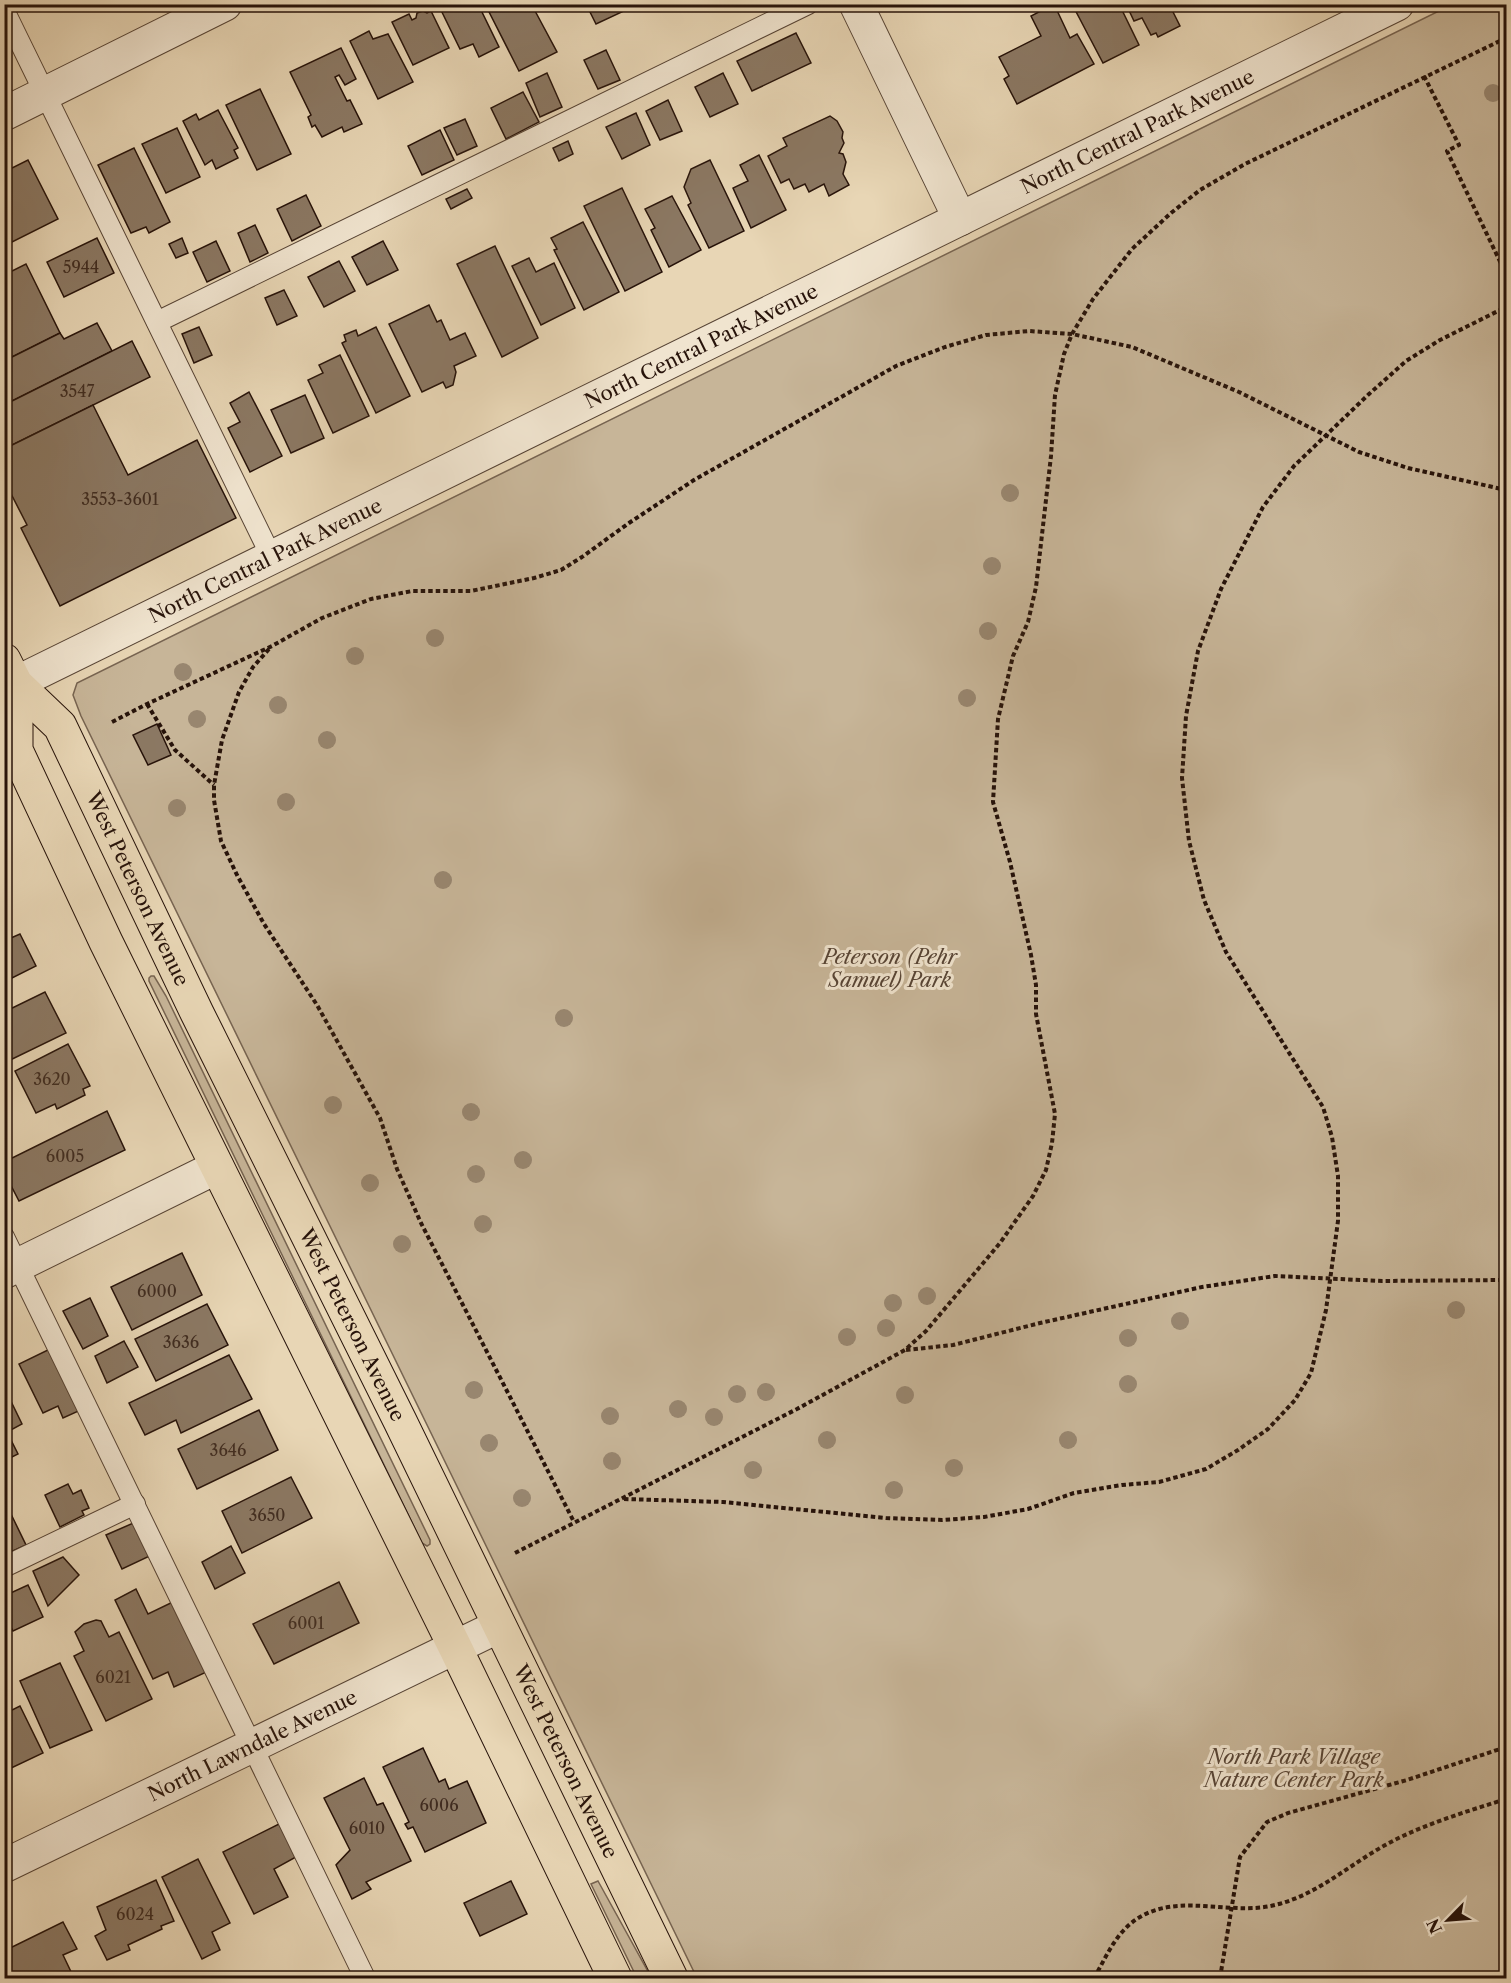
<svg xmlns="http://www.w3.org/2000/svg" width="1511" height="1983" viewBox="0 0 1511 1983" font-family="'Libre Caslon Text',serif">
<rect width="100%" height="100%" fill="#e8d6b5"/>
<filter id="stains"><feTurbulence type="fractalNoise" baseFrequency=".00333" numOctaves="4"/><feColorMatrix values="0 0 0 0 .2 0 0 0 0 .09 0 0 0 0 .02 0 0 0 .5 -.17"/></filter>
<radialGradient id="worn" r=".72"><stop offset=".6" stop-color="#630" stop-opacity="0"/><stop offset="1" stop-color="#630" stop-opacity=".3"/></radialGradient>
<g fill="#c7b598" stroke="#776451" stroke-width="1.5">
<polygon points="1451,5 1506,5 1506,1978 697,1978 81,716 73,695 77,683"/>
<polygon points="151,976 154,976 166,996 430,1540 430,1544 427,1546 422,1543 149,981 149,978"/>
<polygon points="598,1881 650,1975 652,1978 637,1978 591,1884"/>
</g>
<g fill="#8b7863" stroke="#27130a" stroke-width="1.5">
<polygon points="438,4 478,4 499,47 479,57 473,44 460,49"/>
<polygon points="485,4 535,4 536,7 534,9 557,52 519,71"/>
<polygon points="586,4 621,4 624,11 596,24"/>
<polygon points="1054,4 1070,38 1077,34 1094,64 1017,104 1004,79 1009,76 999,57 1041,36 1031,16"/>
<polygon points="1072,4 1119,4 1139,45 1103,63"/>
<polygon points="1126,4 1169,4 1180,26 1158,37 1156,33 1151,35 1142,18 1134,21"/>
<polygon points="423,11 427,13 431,11 449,48 413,65 392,22 409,14 412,20 416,18 417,13"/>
<polygon points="369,31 373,39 388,34 413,82 378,99 350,41"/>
<polygon points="796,33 811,63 752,91 737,61"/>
<polygon points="341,48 356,79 345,85 339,75 335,77 347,101 350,100 362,124 344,132 342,127 322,137 315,125 312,127 308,117 311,115 290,72"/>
<polygon points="606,50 620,80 598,89 584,60"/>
<polygon points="547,73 562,107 540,117 526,83"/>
<polygon points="723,73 738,104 710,117 695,87"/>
<polygon points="260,89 291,154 257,170 226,105"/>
<polygon points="523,92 539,122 506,139 491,108"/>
<polygon points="668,100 682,131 660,140 646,111"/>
<polygon points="218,110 238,148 234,150 238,158 216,169 212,160 205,165 183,121 196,114 199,120"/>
<polygon points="636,113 650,145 622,159 606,127"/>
<polygon points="830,116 837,121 843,132 842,138 844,143 839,153 843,154 846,162 843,174 849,185 829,196 824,184 809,192 805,184 794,189 789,179 781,183 768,156 787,146 783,138"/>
<polygon points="465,119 477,146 457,155 444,128"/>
<polygon points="177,128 200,177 166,193 142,144"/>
<polygon points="440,130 454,160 422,175 408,146"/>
<polygon points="568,141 573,154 559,161 553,148"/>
<polygon points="134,148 170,222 149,233 146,227 131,233 98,165"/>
<polygon points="759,155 786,210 751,228 733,188 748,181 740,165"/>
<polygon points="28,160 58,219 4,246 4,172"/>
<polygon points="710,160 744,231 709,248 688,205 691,203 684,187 691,169"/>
<polygon points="622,188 662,272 625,291 584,206"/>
<polygon points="467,189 472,198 451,209 446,199"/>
<polygon points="306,195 321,226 292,241 277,209"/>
<polygon points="672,196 701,250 669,267 651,230 655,228 645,209"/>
<polygon points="583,222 619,292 584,310 554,250 557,249 551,238"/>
<polygon points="255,225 268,253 250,262 238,233"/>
<polygon points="97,238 114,273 64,297 47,262"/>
<polygon points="182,238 188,253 176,258 169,244"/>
<polygon points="216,241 230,271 207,282 193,252"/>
<polygon points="383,241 398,270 367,285 352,257"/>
<polygon points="495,246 538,338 502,357 457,264"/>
<polygon points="529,258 536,272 554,263 575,308 541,325 512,266"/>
<polygon points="339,261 355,291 324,307 308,277"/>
<polygon points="26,264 60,333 4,361 4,275"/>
<polygon points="284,290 297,316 277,325 265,298"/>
<polygon points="429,305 437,322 441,320 450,340 465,333 476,356 454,366 456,372 453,385 446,388 443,382 422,392 389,324"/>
<polygon points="97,323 112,351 4,405 4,361 60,333 64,339"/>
<polygon points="199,327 212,355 194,363 182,334"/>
<polygon points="376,327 410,396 376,413 342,343 346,341 344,335 356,330 358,336"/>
<polygon points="132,341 150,377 4,449 4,405"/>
<polygon points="340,355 369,416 333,433 308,380 323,373 319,365"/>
<polygon points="249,392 282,456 250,472 228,428 240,422 230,403"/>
<polygon points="305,395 324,438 291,453 271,410"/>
<polygon points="93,405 128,475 197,440 236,518 60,606 21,528 27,525 4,480 4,449"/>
<polygon points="157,724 171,755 148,765 133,735"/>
<polygon points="20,934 36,966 4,982 4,941"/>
<polygon points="45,992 66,1033 4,1063 4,1012"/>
<polygon points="68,1044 90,1086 83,1089 85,1095 57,1109 55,1104 36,1113 15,1071"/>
<polygon points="107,1111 125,1150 19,1201 4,1172 4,1162"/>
<polygon points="182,1253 202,1295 132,1330 111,1287"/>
<polygon points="90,1298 108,1336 83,1349 63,1311"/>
<polygon points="207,1304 228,1345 156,1381 135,1339"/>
<polygon points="124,1341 138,1367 107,1383 95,1356"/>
<polygon points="54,1347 83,1409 63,1418 58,1406 43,1413 19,1364"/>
<polygon points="229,1355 252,1399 181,1433 176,1420 145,1435 129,1403"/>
<polygon points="4,1387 22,1424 7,1432 18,1454 4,1461"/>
<polygon points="259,1410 278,1450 197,1489 178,1449"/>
<polygon points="291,1477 312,1518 242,1553 222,1511"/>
<polygon points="68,1484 73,1494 81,1490 89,1508 82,1511 84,1515 60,1527 45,1495"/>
<polygon points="10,1512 26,1545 4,1555 4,1515"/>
<polygon points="138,1521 154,1554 122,1569 106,1535"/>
<polygon points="231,1546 245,1573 215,1589 202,1562"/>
<polygon points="63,1557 79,1575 48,1606 33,1571"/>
<polygon points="339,1582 359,1623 274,1664 253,1624"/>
<polygon points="28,1585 43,1617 13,1631 4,1613 4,1596"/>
<polygon points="136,1589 148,1614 179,1599 213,1669 174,1687 168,1672 153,1679 115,1600"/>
<polygon points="96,1620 101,1621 109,1637 119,1632 152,1699 106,1721 74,1656 84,1651 75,1632 84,1624"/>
<polygon points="60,1663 92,1730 50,1748 20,1681"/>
<polygon points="20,1706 43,1753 7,1770 4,1764 4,1714"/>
<polygon points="423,1748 439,1782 445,1779 449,1789 467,1781 486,1823 425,1852 413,1827 408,1829 405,1824 409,1822 383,1767"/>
<polygon points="364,1778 377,1805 383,1803 411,1861 366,1882 371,1889 352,1899 336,1865 350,1850 324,1798"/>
<polygon points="279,1824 296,1857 274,1869 288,1897 254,1914 223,1852"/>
<polygon points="198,1859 230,1923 212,1932 220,1950 202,1959 162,1877"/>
<polygon points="156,1880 174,1921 161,1926 162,1929 128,1945 130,1950 107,1960 95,1936 106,1930 97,1907"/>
<polygon points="511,1881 527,1914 480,1936 464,1903"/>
<polygon points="63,1922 77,1949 63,1955 74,1978 9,1978 4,1969 4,1951"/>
</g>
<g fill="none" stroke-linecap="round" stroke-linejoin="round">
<g stroke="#574435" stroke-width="22">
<g id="lane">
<polyline points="4,10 272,558"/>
<polyline points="157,322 808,4"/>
<polyline points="4,1237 365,1978"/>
<polyline points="4,1567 135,1504"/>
</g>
</g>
<g stroke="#574435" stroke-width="35">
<g id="street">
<polyline points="856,4 960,219"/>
<polyline points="4,114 225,4"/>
<path id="s1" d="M4,689L1397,4"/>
<polyline points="4,1272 217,1167"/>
<path id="s2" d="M4,1866L499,1626"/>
</g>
</g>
<g stroke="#27130a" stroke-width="35">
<g id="primary">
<path id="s3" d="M4,660L16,684L60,726L197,1013L400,1421L671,1978"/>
<polyline points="16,684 16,750 106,942 455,1647 615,1978"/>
</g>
</g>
<g stroke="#27130a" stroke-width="4" stroke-dasharray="4.5 3" stroke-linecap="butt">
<polyline points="1424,76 1459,145 1447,151 1506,274"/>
<polyline points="269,649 253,667 239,692 222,740 214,785 214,800 221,841 237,875 264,924 317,1005 380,1118 397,1169 421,1223 574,1522"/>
<polyline points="147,704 175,750 214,785"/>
<polyline points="112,722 147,704 272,646 322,618 371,599 412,591 471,591 534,578 561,570 582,557 629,523 694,480 896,366 945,347 986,335 1029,331 1072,334 1132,347 1239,392 1359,452 1408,468 1506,490"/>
<polyline points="906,1350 953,1345 1040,1323 1202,1287 1275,1276 1382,1281 1506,1280"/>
<polyline points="624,1499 723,1502 886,1518 942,1520 984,1517 1028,1509 1074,1493 1122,1485 1159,1482 1206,1469 1238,1450 1268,1429 1295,1400 1311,1373 1326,1310 1338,1221 1338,1176 1332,1137 1323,1107 1226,952 1204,900 1189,841 1182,778 1186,716 1198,651 1221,589 1263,507 1294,466 1369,394 1406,361 1440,340 1506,307"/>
<polyline points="515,1553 797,1409 905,1350 926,1331 1000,1243 1033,1196 1046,1170 1052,1143 1055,1114 1036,1014 1036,985 1031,955 1010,862 993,802 998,719 1013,656 1028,622 1036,587 1051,456 1055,395 1064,354 1072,334 1093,299 1132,249 1171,213 1200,190 1245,164 1506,38"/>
<path d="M1094,1978C1107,1956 1116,1931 1140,1917C1181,1893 1231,1916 1275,1905C1313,1896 1342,1871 1375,1851C1414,1827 1462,1813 1506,1799"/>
<polyline points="1220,1978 1240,1857 1267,1822 1288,1813 1407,1780 1506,1747"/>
</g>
<use href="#lane" stroke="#f0e4cf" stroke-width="20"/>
<use href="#street" stroke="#f0e4cf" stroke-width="33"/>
<use href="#primary" stroke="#e8d6b5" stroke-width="33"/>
</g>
<g fill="#98866f">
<circle cx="1493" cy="93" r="9"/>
<circle cx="1010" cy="493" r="9"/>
<circle cx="992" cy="566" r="9"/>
<circle cx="988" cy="631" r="9"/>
<circle cx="435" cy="638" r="9"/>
<circle cx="355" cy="656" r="9"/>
<circle cx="183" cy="672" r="9"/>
<circle cx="967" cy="698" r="9"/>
<circle cx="278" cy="705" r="9"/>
<circle cx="197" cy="719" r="9"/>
<circle cx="327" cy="740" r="9"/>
<circle cx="286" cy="802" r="9"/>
<circle cx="177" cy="808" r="9"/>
<circle cx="443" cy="880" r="9"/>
<circle cx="564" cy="1018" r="9"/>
<circle cx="333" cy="1105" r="9"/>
<circle cx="471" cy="1112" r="9"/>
<circle cx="523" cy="1160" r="9"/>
<circle cx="476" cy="1174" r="9"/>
<circle cx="370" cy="1183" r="9"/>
<circle cx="483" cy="1224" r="9"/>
<circle cx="402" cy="1244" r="9"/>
<circle cx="927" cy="1296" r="9"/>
<circle cx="893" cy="1303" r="9"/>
<circle cx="1456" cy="1310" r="9"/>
<circle cx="1180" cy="1321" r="9"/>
<circle cx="886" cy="1328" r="9"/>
<circle cx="847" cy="1337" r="9"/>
<circle cx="1128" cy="1338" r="9"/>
<circle cx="1128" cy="1384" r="9"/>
<circle cx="474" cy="1390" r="9"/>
<circle cx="766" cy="1392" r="9"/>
<circle cx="737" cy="1394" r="9"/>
<circle cx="905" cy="1395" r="9"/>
<circle cx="678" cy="1409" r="9"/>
<circle cx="610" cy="1416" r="9"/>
<circle cx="714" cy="1417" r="9"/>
<circle cx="827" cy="1440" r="9"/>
<circle cx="1068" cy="1440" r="9"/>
<circle cx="489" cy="1443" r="9"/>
<circle cx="612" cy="1461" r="9"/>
<circle cx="954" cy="1468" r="9"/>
<circle cx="753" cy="1470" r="9"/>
<circle cx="894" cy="1490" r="9"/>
<circle cx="522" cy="1498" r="9"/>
</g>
<g text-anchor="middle" stroke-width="6" stroke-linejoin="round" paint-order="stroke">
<g font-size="16" fill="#402c20">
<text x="81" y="273">5944</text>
<text x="77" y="397">3547</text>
<text x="120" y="505">3553-3601</text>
<text x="52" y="1085">3620</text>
<text x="65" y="1162">6005</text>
<text x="157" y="1297">6000</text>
<text x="181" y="1348">3636</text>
<text x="228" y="1456">3646</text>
<text x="267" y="1521">3650</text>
<text x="306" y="1629">6001</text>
<text x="113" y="1683">6021</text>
<text x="439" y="1811">6006</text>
<text x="367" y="1834">6010</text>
<text x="135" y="1920">6024</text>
</g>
<g font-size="20" fill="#27130a" stroke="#f0e4cf">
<text dy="7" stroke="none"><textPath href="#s1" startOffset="1263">North Central Park Avenue</textPath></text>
<text dy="7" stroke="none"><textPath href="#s1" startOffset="777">North Central Park Avenue</textPath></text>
<text dy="7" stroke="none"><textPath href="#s1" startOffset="291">North Central Park Avenue</textPath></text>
<text dy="7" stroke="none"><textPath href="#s3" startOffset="268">West Peterson Avenue</textPath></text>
<text dy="7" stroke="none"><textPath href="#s3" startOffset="754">West Peterson Avenue</textPath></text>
<text dy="7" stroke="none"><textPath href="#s2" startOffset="276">North Lawndale Avenue</textPath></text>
<text dy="7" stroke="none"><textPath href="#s3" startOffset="1240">West Peterson Avenue</textPath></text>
</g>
<g font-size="20" font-style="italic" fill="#574435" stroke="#f0e4cf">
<text x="890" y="964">Peterson (Pehr<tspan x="890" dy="23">Samuel) Park</tspan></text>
<text x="1294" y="1764">North Park Village<tspan x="1294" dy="23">Nature Center Park</tspan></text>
</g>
</g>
<rect width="1511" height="1983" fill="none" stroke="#e8d6b5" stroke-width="24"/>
<rect x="6" y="6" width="1499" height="1971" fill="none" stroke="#27130a" stroke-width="3"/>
<rect x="12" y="12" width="1487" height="1959" fill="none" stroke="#27130a" stroke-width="1.5"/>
<g transform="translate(1448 1920) rotate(245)" stroke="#f0e4cf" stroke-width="4.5" paint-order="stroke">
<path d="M0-4.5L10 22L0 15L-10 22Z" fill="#27130a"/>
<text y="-9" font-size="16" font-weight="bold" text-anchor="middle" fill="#27130a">N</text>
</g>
<rect width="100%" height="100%" filter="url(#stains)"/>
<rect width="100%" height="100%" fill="url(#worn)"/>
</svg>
